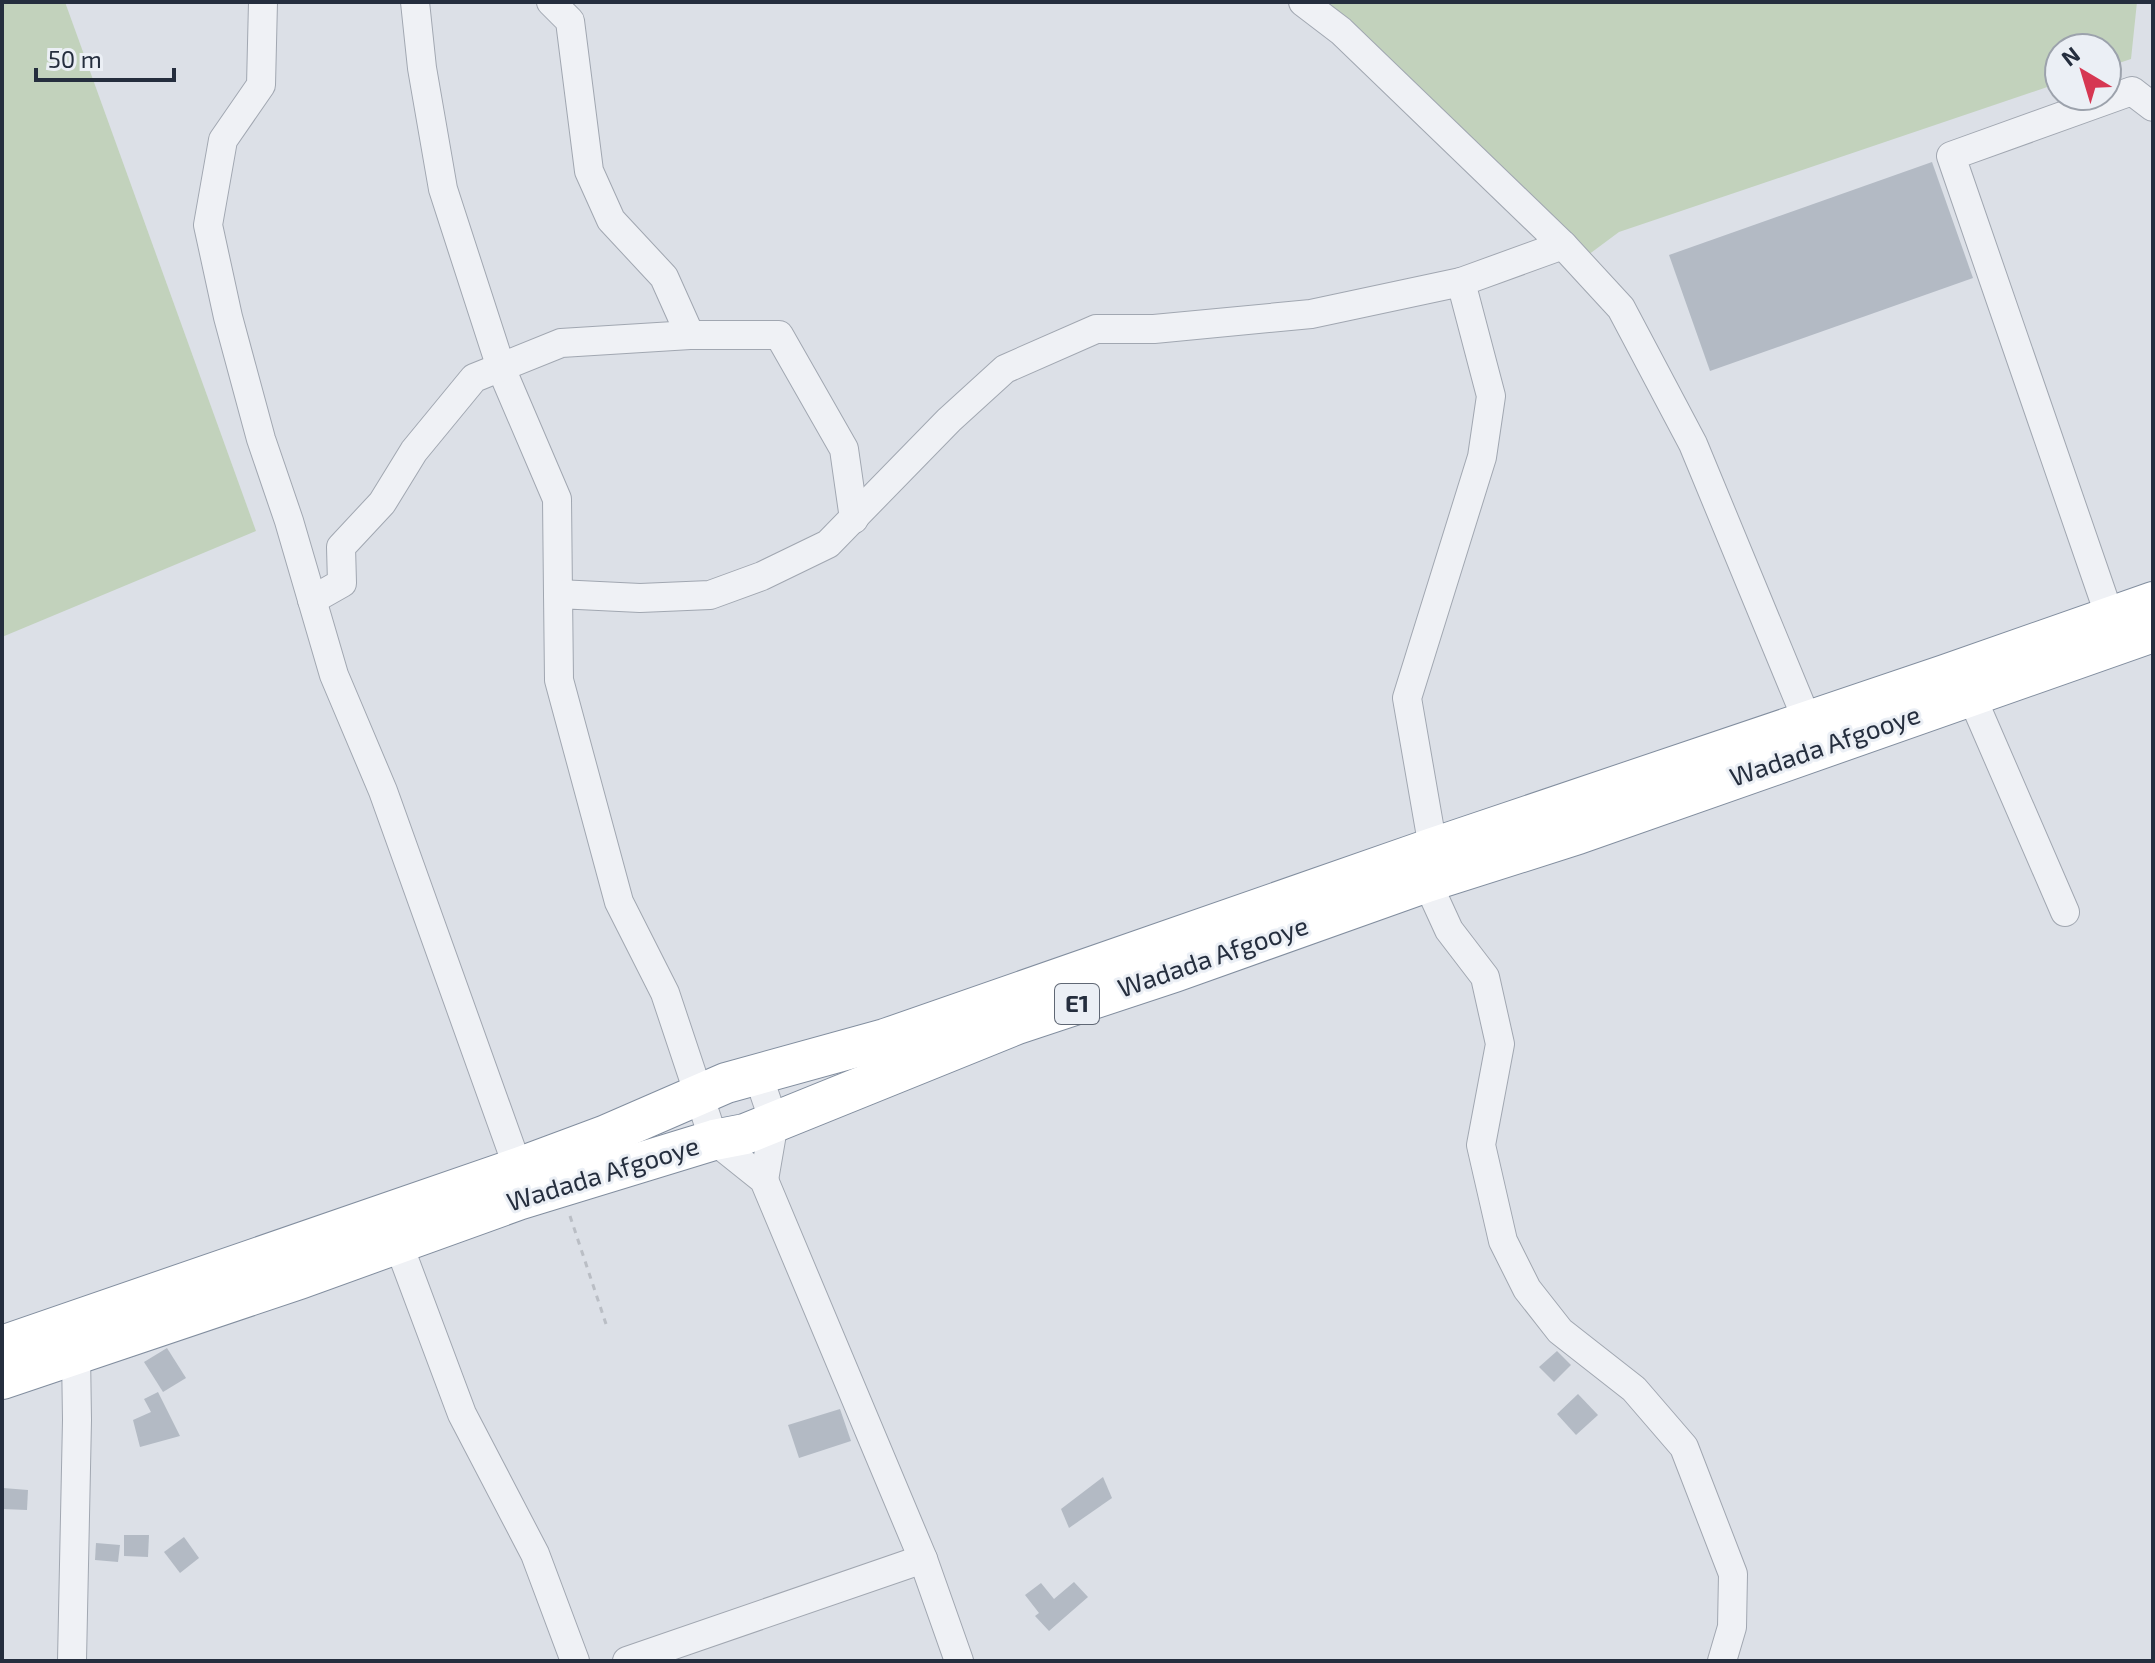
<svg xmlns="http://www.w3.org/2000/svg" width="2155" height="1663" viewBox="0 0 2155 1663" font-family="'Exo 2',sans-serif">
<rect width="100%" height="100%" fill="#dce0e7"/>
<g fill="#c2d2bc">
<polygon points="2,2 65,2 256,531 2,637"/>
<polygon points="1317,2 2137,2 2131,59 2107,67 2107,48 2059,48 2059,83 1619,232 1584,258"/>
</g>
<g fill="#b3bac4">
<polygon points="1932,162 1973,278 1710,371 1669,255"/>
<polygon points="167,1348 186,1378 163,1392 144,1362"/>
<polygon points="1557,1351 1571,1365 1554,1382 1539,1367"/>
<polygon points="158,1392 180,1436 140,1447 133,1420 151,1412 144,1399"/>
<polygon points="1578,1394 1598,1415 1576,1435 1557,1414"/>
<polygon points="840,1409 851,1441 799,1458 788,1425"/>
<polygon points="1103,1477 1112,1498 1069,1528 1061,1509"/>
<polygon points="3,1488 28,1490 27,1510 2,1509"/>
<polygon points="124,1535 149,1535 148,1557 124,1556"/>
<polygon points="184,1537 199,1558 180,1573 164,1552"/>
<polygon points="96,1543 120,1545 118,1562 95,1560"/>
<polygon points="1074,1582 1088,1597 1049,1631 1035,1616 1039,1613 1025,1595 1041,1583 1054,1599"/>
</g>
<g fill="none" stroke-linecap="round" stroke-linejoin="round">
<g stroke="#a1a7b1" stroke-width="30">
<g id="minor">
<polyline points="263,2 261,85 223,140 208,225 228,317 261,439 289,521 334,675 383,791 518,1168"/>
<polyline points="415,2 422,68 443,189 501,368 557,499 558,594"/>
<polyline points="551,2 570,21 589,171 611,220 664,277 690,335"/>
<polyline points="1303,2 1341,31 1563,245 1461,282 1491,396 1482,457 1407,698 1433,848"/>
<polyline points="1563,245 1621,308 1693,444 1807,720"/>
<polyline points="312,600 342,583 341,547 382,503 414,451 474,378 561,343 690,335 779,335 844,449 854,519"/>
<polyline points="2110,617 1951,156 2132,91 2153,107"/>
<polyline points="1971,695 2065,912"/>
<polyline points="1427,882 1449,930 1485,977 1500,1044 1481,1145 1503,1241 1527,1289 1560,1331 1634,1389 1684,1447 1733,1574 1732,1627 1722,1661"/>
<polyline points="758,1075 774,1122 764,1180"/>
<polyline points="398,1243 462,1414 535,1554 575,1661"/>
<polyline points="72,1661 77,1420 76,1354"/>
<polyline points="627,1661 923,1559"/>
<polyline points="959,1661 923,1559 764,1180 714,1140 665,993 619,902 559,680 558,594 640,598 710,595 762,576 828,544 949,420 1005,369 1096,329 1154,329 1311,314 1461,282"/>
</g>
</g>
<g stroke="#828e9f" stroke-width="42">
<g id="highway">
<polyline points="2,1346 518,1168 604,1136 726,1083 885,1039 1433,848 1945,675 2153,602"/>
<polyline points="2,1379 299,1279 518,1200 714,1140 745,1134 1017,1024 1174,972 1427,882 1578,834 2153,632"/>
</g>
</g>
<polyline stroke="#babec5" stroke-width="3" stroke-dasharray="6 6" stroke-linecap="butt" points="570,1216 606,1324"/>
<use href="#minor" stroke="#eff1f5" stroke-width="28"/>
<use href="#highway" stroke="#fff" stroke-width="40"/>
</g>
<g text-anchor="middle" stroke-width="6" stroke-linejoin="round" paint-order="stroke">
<rect fill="#ebeff5" stroke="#606875" stroke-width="2" x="1055" y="984" width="44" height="40" rx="6"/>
<g font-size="24" font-weight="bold" fill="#252e3e">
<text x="1077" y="1012">E1</text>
</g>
<g font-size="26" fill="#252e3e" stroke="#ebeff5">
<text transform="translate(1825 746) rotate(-19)" y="9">Wadada Afgooye</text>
<text transform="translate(1213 957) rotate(-19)" y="9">Wadada Afgooye</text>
<text transform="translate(603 1174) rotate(-17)" y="9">Wadada Afgooye</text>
</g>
</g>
<rect width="2155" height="1663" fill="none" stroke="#252e3e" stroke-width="8"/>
<g transform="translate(2083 72) rotate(322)"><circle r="38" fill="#ebeff5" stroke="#9ca2ac" stroke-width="2"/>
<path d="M0-6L14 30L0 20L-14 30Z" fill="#d63752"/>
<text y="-12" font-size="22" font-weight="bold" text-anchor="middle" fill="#252e3e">N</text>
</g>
<path d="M36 68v12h138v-12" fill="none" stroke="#252e3e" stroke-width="4"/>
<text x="48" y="68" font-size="24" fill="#252e3e" stroke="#ebeff5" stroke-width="6" paint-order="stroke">50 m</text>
</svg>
